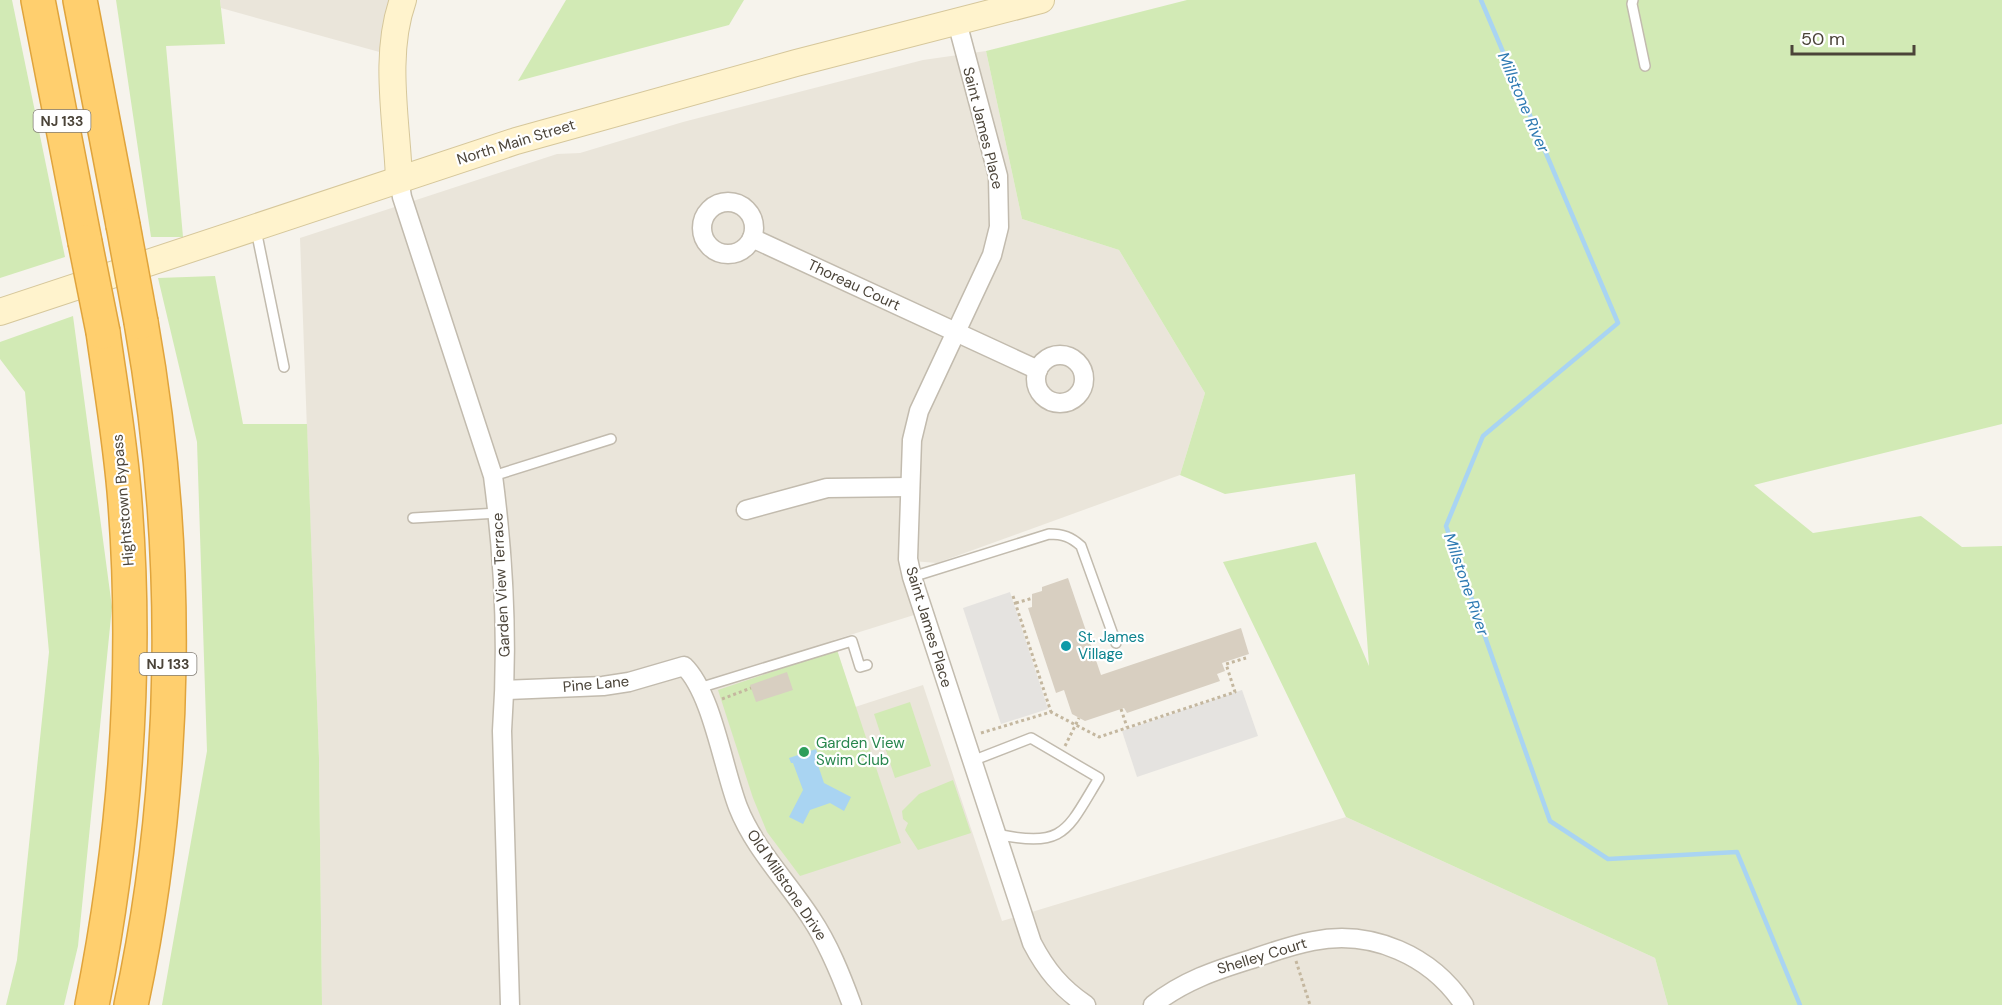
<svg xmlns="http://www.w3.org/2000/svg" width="2002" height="1005" viewBox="0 0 2002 1005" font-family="'DM Sans',sans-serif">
<rect width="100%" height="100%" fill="#f6f3ec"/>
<g fill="#eae5da">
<polygon points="220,0 391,0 383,53 221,8"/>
<polygon points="986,51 1022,219 1119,250 1205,393 1180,475 937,563 900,560 914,615 834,640 855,707 923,685 1002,921 1346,817 1655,958 1668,1005 322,1005 319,758 300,238 557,154 580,153 683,122 923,60"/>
</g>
<g fill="#d2eab5">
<polygon points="0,0 12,0 65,257 0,278"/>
<polygon points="116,0 220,0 225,44 166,46 183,237 151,237"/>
<polygon points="566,0 744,0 729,25 518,81"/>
<polygon points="1187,0 2002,0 2002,424 1754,485 1813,533 1921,516 1962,547 2002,546 2002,1005 1668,1005 1655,958 1346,817 1223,562 1316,542 1369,666 1355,474 1225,494 1180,475 1205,393 1119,250 1022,219 986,51"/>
<polygon points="215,276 243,424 307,424 319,758 322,1005 162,1005 207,751 197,442 158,278"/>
<polygon points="73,316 112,607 78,946 64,1005 6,1005 17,960 49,652 25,392 0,359 0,342"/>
<polygon points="837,650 901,843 800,876 767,832 753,798 718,690"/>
<polygon points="910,702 931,766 895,778 874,714"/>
<polygon points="953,780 971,833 918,850 905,830 908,823 903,819 902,811 919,794"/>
</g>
<g fill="#e5e3e0">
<polygon points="1010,592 1048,709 1001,724 963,608"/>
<polygon points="1242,690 1258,736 1137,777 1122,731"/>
</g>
<polygon fill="#a9d4f2" points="816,749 818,755 815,756 824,783 851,797 844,811 830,803 810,810 803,824 789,817 803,790 793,763 791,763 789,758"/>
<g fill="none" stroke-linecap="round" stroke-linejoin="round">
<polyline stroke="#a9d4f2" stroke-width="4.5" points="1481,0 1618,323 1483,436 1446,526 1550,821 1608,859 1737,852 1800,1005"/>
</g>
<g fill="#d8cfc1">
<polygon points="1068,578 1101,675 1241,628 1249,654 1222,663 1225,671 1217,674 1220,681 1127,713 1124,708 1085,721 1072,714 1064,690 1056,693 1028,608 1032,607 1032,594 1042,591 1042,587"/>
<polygon points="787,672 793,690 756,702 750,685"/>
</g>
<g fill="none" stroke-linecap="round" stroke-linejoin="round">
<g stroke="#c2bbae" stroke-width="12">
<g id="lane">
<polyline points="1633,0 1632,4 1645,66"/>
<polyline points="256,230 284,367"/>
<polyline points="493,476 611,439"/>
<polyline points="413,518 498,513"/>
<path d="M912,577L1049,534C1063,534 1071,537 1081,546L1116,643"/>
<polyline points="699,688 852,641 860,667 867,665"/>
<path d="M972,761L1031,738L1099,778C1066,832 1065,848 996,834"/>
</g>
</g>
<g stroke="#c2bbae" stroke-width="21">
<g id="street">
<path d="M957,22L998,176L999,227L992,255L919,411L912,440L908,559L912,577L1032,943C1046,970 1061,988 1086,1005"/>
<path d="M399,179L402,197L493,476C504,559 508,647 502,731L510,1005"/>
<circle cx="728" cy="228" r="26"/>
<polyline points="752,238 1038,370"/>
<circle cx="1060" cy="379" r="24"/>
<polyline points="746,510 827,488 910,487"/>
<path d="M505,690L603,686L629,682L684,666C712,693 723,768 738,807C754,848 787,881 811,918C829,945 841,975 852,1005"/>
<path d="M1153,1005C1183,981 1216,970 1252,959C1272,952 1292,945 1313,941C1372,929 1432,956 1464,1005"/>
</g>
</g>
<g stroke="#d6c79b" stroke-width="28">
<g id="secondary">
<path d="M399,179C397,122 383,56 403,0"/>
<polyline points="0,312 516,141 796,63 1041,0"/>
</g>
</g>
<g stroke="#e0a43c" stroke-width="36">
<g id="highway">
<polyline points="38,0 85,242"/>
<polyline points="80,0 123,225"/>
<path d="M92,1005C125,839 138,672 125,503C121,446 111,389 103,332"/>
<path d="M131,1005C179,782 181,547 141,322"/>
</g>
</g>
<g stroke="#c4b79f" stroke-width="3" stroke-dasharray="3 3" stroke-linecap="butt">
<polyline points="1013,596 1051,712"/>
<polyline points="1016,603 1033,598"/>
<polyline points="722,699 751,688"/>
<polyline points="1121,709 1127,727"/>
<polyline points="981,733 1051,712 1099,737 1235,692 1226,664 1246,658"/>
<polyline points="1065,746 1079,718"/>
<polyline points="1296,961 1310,1005"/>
</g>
<use href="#lane" stroke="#fff" stroke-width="9"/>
<use href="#street" stroke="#fff" stroke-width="18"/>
<use href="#secondary" stroke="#fff3cd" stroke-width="26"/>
<use href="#highway" stroke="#ffcf6e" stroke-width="33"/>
<g stroke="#e0a43c" stroke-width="36" stroke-linecap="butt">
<g id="highway-bridge">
<polyline points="123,225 141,322"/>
<polyline points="85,242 103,332"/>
</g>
</g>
<use href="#highway-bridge" stroke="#ffcf6e" stroke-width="33"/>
</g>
<circle fill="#0f9aa8" stroke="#fff" stroke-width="2" cx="1066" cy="646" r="6"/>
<circle fill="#2e9e5b" stroke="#fff" stroke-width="2" cx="804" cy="752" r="6"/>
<g text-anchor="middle" stroke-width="4.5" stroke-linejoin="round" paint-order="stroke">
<g fill="#fff" stroke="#817c74" stroke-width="1.5">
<rect x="33.5" y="110" width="57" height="22" rx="4.5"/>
<rect x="139.5" y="653" width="57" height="22" rx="4.5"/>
</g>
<g font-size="14" font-weight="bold" fill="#4b4439">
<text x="62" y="126">NJ 133</text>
<text x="168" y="669">NJ 133</text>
</g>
<g font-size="15" fill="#4b4439" stroke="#fff">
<text transform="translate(983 128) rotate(76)" y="5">Saint James Place</text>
<text transform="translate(516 142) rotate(-17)" y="5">North Main Street</text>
<text transform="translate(854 285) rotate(25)" y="5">Thoreau Court</text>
<text transform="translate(123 500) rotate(-95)" y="5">Hightstown Bypass</text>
<text transform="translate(501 585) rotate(-93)" y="5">Garden View Terrace</text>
<text transform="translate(929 627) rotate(73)" y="5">Saint James Place</text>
<text transform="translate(596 684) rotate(-5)" y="5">Pine Lane</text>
<text transform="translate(787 885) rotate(56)" y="5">Old Millstone Drive</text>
<text transform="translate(1262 956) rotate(-17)" y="5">Shelley Court</text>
</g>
<g font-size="15" fill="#0d838f" stroke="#fff" text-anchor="start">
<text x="1078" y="642">St. James<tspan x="1078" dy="17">Village</tspan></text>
</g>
<g font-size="15" fill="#27864d" stroke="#fff" text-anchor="start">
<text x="816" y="748">Garden View<tspan x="816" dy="17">Swim Club</tspan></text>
</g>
<g font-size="16" font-style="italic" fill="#2e7ab2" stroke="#fff">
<text transform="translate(1524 102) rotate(67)" y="6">Millstone River</text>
<text transform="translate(1467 584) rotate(71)" y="6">Millstone River</text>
</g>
</g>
<path d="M1792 45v9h122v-9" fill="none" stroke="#4b4439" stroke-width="3"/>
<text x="1801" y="45" font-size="18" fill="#4b4439" stroke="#ffffff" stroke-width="4.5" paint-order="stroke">50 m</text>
</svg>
